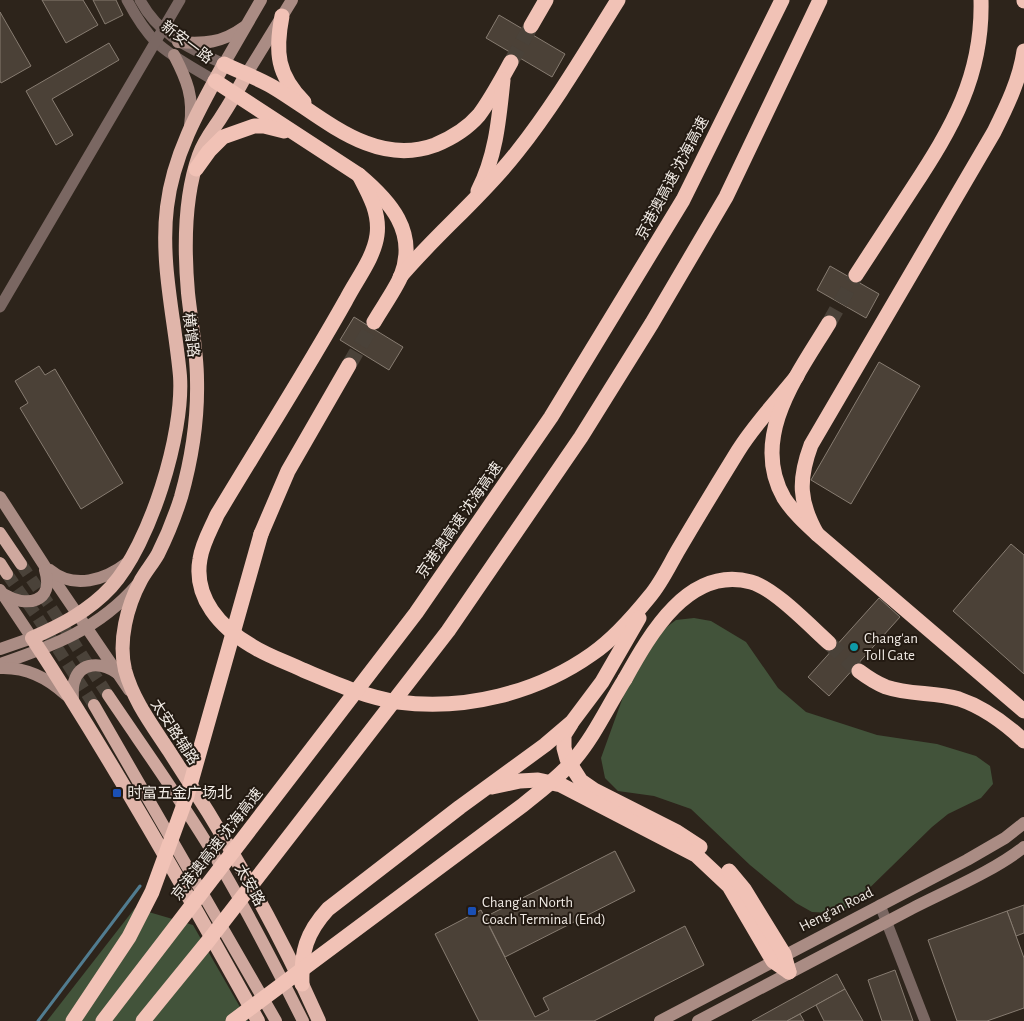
<svg xmlns="http://www.w3.org/2000/svg" width="1024" height="1021" viewBox="0 0 1024 1021" font-family="'Alegreya Sans','Noto Sans SC',sans-serif">
<rect width="100%" height="100%" fill="#2d241b"/>
<g fill="#42533a">
<polygon points="694,618 711,621 746,642 778,688 806,712 877,735 937,744 976,756 990,766 993,784 981,798 948,814 932,827 850,907 831,913 812,912 796,903 750,865 691,809 654,796 618,791 605,778 601,758 627,686 660,632 676,620"/>
<polygon points="135,908 193,925 248,1021 47,1021"/>
</g>
<g fill="none" stroke-linecap="round" stroke-linejoin="round">
<polyline stroke="#517c90" stroke-width="3" points="38,1021 140,886"/>
</g>
<g fill="#4b4137" stroke="#877c71">
<polygon points="42,0 83,0 98,25 66,43"/>
<polygon points="93,0 116,0 123,15 105,24"/>
<polygon points="0,12 31,66 1,83 0,81"/>
<polygon points="499,15 565,54 552,77 486,38"/>
<polygon points="109,43 119,60 52,99 73,135 56,145 26,91"/>
<polygon points="830,266 879,294 866,318 817,290"/>
<polygon points="354,317 403,347 389,370 340,340"/>
<polygon points="879,362 920,386 851,504 811,480"/>
<polygon points="39,366 45,375 55,369 123,483 81,509 20,408 28,403 15,381"/>
<polygon points="1011,544 1024,555 1024,674 953,611"/>
<polygon points="879,598 900,617 829,696 808,677"/>
<polygon points="615,851 635,891 505,957 485,917"/>
<polygon points="1024,905 1024,933 1016,936 1007,911"/>
<polygon points="481,910 535,1017 549,1010 543,998 685,926 704,965 594,1021 479,1021 435,934"/>
<polygon points="1007,911 1024,958 1024,1008 987,1021 957,1021 928,940"/>
<polygon points="895,970 913,1021 882,1021 868,980"/>
<polygon points="837,974 845,989 787,1021 752,1021"/>
<polygon points="845,989 863,1021 824,1021 816,1005"/>
<polygon points="800,1014 804,1021 787,1021"/>
</g>
<g fill="none" stroke-linecap="round" stroke-linejoin="round">
<g stroke="#4a4239" stroke-width="12" stroke-dasharray="12 6" stroke-linecap="butt">
<polyline points="21,564 50,606 108,695"/>
<polyline points="7,574 36,615 94,705"/>
</g>
<g stroke="#4a4239" stroke-width="15" stroke-dasharray="15 8" stroke-linecap="butt">
<polyline points="511,62 531,26"/>
<polyline points="829,323 856,275"/>
<polyline points="349,365 374,322"/>
<polyline points="829,643 859,671"/>
</g>
<g stroke="#7a6762" stroke-width="11">
<path d="M127,0C135,15 144,30 156,42C173,58 196,69 215,81"/>
<path d="M140,0C159,36 190,48 224,64"/>
<polyline points="0,307 180,0"/>
<polyline points="880,905 925,1021"/>
</g>
<g stroke="#aa8c84" stroke-width="12">
<path d="M178,42C205,44 222,43 244,27"/>
<path d="M174,55C187,80 194,97 190,126"/>
<polyline points="224,64 261,0"/>
<polyline points="246,75 292,0"/>
<polyline points="0,497 44,565 129,690"/>
<path d="M50,570C74,590 105,580 127,563"/>
<polyline points="0,590 32,638 0,649"/>
<path d="M3,594C26,608 55,603 45,570"/>
<path d="M0,664C53,646 99,629 137,585"/>
<path d="M0,668C25,667 48,678 66,695"/>
<path d="M73,702C73,695 72,688 74,682C80,661 102,662 117,673"/>
<polyline points="660,1021 967,860 1005,838 1024,823"/>
<path d="M698,1021C769,983 840,946 911,909C946,891 994,871 1024,847"/>
</g>
<g stroke="#cfa89e" stroke-width="12">
<polyline points="0,533 21,564"/>
<polyline points="0,563 7,574"/>
<path d="M108,695C143,747 179,797 211,850C245,906 274,963 303,1021"/>
<polyline points="94,705 276,1021"/>
</g>
<g stroke="#e0b5aa" stroke-width="14">
<path d="M224,64C199,109 173,155 167,207C160,263 175,320 180,376C184,434 150,544 111,587C89,611 61,625 32,638C113,762 186,891 258,1021"/>
<path d="M246,75C238,90 229,105 220,119C212,131 204,141 199,155C184,197 184,248 188,293C191,322 197,351 197,380C198,420 192,458 181,497C175,516 167,536 158,554C153,563 146,571 141,580C127,606 118,641 125,670C133,700 152,725 169,751C182,771 195,792 208,812C249,879 287,949 319,1021"/>
</g>
<g stroke="#f1c2b6" stroke-width="15">
<polyline points="1024,0 1024,1"/>
<path d="M282,16C275,52 277,75 304,102"/>
<polyline points="531,26 546,0"/>
<path d="M224,64C240,72 258,78 273,87C322,116 373,168 435,145C452,138 467,129 479,115C491,99 501,80 511,62"/>
<path d="M215,81L359,175C390,201 418,232 401,276C395,290 382,308 374,322"/>
<polyline points="196,169 209,151 223,137 254,126 264,126 284,131"/>
<path d="M359,175C369,194 380,213 377,235C374,258 356,280 346,300C305,373 260,443 217,515C211,529 202,544 200,559C193,598 221,628 252,646C268,656 286,662 303,670C334,683 365,697 398,702C464,711 537,693 592,654C614,639 633,617 650,596C661,583 669,566 677,552C697,518 717,485 738,451C754,425 777,401 797,376"/>
<path d="M478,191C496,156 499,119 503,80"/>
<path d="M856,275C875,246 893,218 912,189C952,128 983,76 981,0"/>
<path d="M400,277C437,233 482,197 517,152C555,104 586,51 618,0"/>
<path d="M829,323C798,374 749,437 784,498C793,512 805,523 817,534L1024,711"/>
<polyline points="261,534 288,471 349,365"/>
<path d="M817,534C799,502 798,480 811,445L994,132C1007,106 1020,79 1024,51"/>
<path d="M859,671C867,677 876,683 886,687C909,695 935,692 959,699C983,707 1006,724 1024,741"/>
<path d="M625,679C650,634 689,565 751,582C774,588 810,626 829,643"/>
<polyline points="571,724 564,735 564,748 567,759 581,781 594,790 677,832 700,847"/>
<polyline points="492,787 520,781 538,780 561,785 696,855 729,886 773,961 789,972"/>
<polyline points="729,871 744,889 784,954 789,972"/>
<path d="M302,984C301,952 306,933 328,909L460,807L545,745L572,722L602,682L639,618"/>
</g>
<g stroke="#f1c2b6" stroke-width="15">
<polyline points="73,1021 129,937 152,892 187,796 261,534"/>
<polyline points="103,1021 416,613 551,417 683,200 782,0"/>
<polyline points="143,1021 209,940 448,631 581,437 652,323 726,197 820,0"/>
<path d="M233,1021L523,805C540,791 558,778 573,761C594,737 608,706 625,679"/>
</g>
</g>
<circle fill="#0f9aa8" stroke="#231a12" stroke-width="2" cx="854" cy="647" r="5"/>
<g fill="#1a4fb4" stroke="#231a12" stroke-width="2">
<rect x="112" y="788" width="10" height="10" rx="2.5"/>
<rect x="467" y="906" width="10" height="10" rx="2.5"/>
</g>
<g text-anchor="middle" stroke-width="4" stroke-linejoin="round" paint-order="stroke">
<g font-size="15" fill="#f1ebe5" stroke="#231a12">
<text transform="translate(187 42) rotate(37)" y="5">新安一路</text>
<text transform="translate(672 178) rotate(-62)" y="5">京港澳高速 沈海高速</text>
<text transform="translate(191 335) rotate(83)" y="5">横增路</text>
<text transform="translate(459 520) rotate(-55)" y="5">京港澳高速 沈海高速</text>
<text transform="translate(175 732) rotate(57)" y="5">太安路辅路</text>
<text transform="translate(217 844) rotate(-52)" y="5">京港澳高速 沈海高速</text>
<text transform="translate(250 885) rotate(61)" y="5">太安路</text>
<text transform="translate(836 909) rotate(-27)" y="5">Heng'an Road</text>
</g>
<g font-size="15" fill="#f1ebe5" stroke="#231a12" text-anchor="start">
<text x="864" y="643">Chang'an<tspan x="864" dy="17">Toll Gate</tspan></text>
<text x="127" y="798">时富五金广场北</text>
<text x="482" y="907">Chang'an North<tspan x="482" dy="17">Coach Terminal (End)</tspan></text>
</g>
</g>
</svg>
